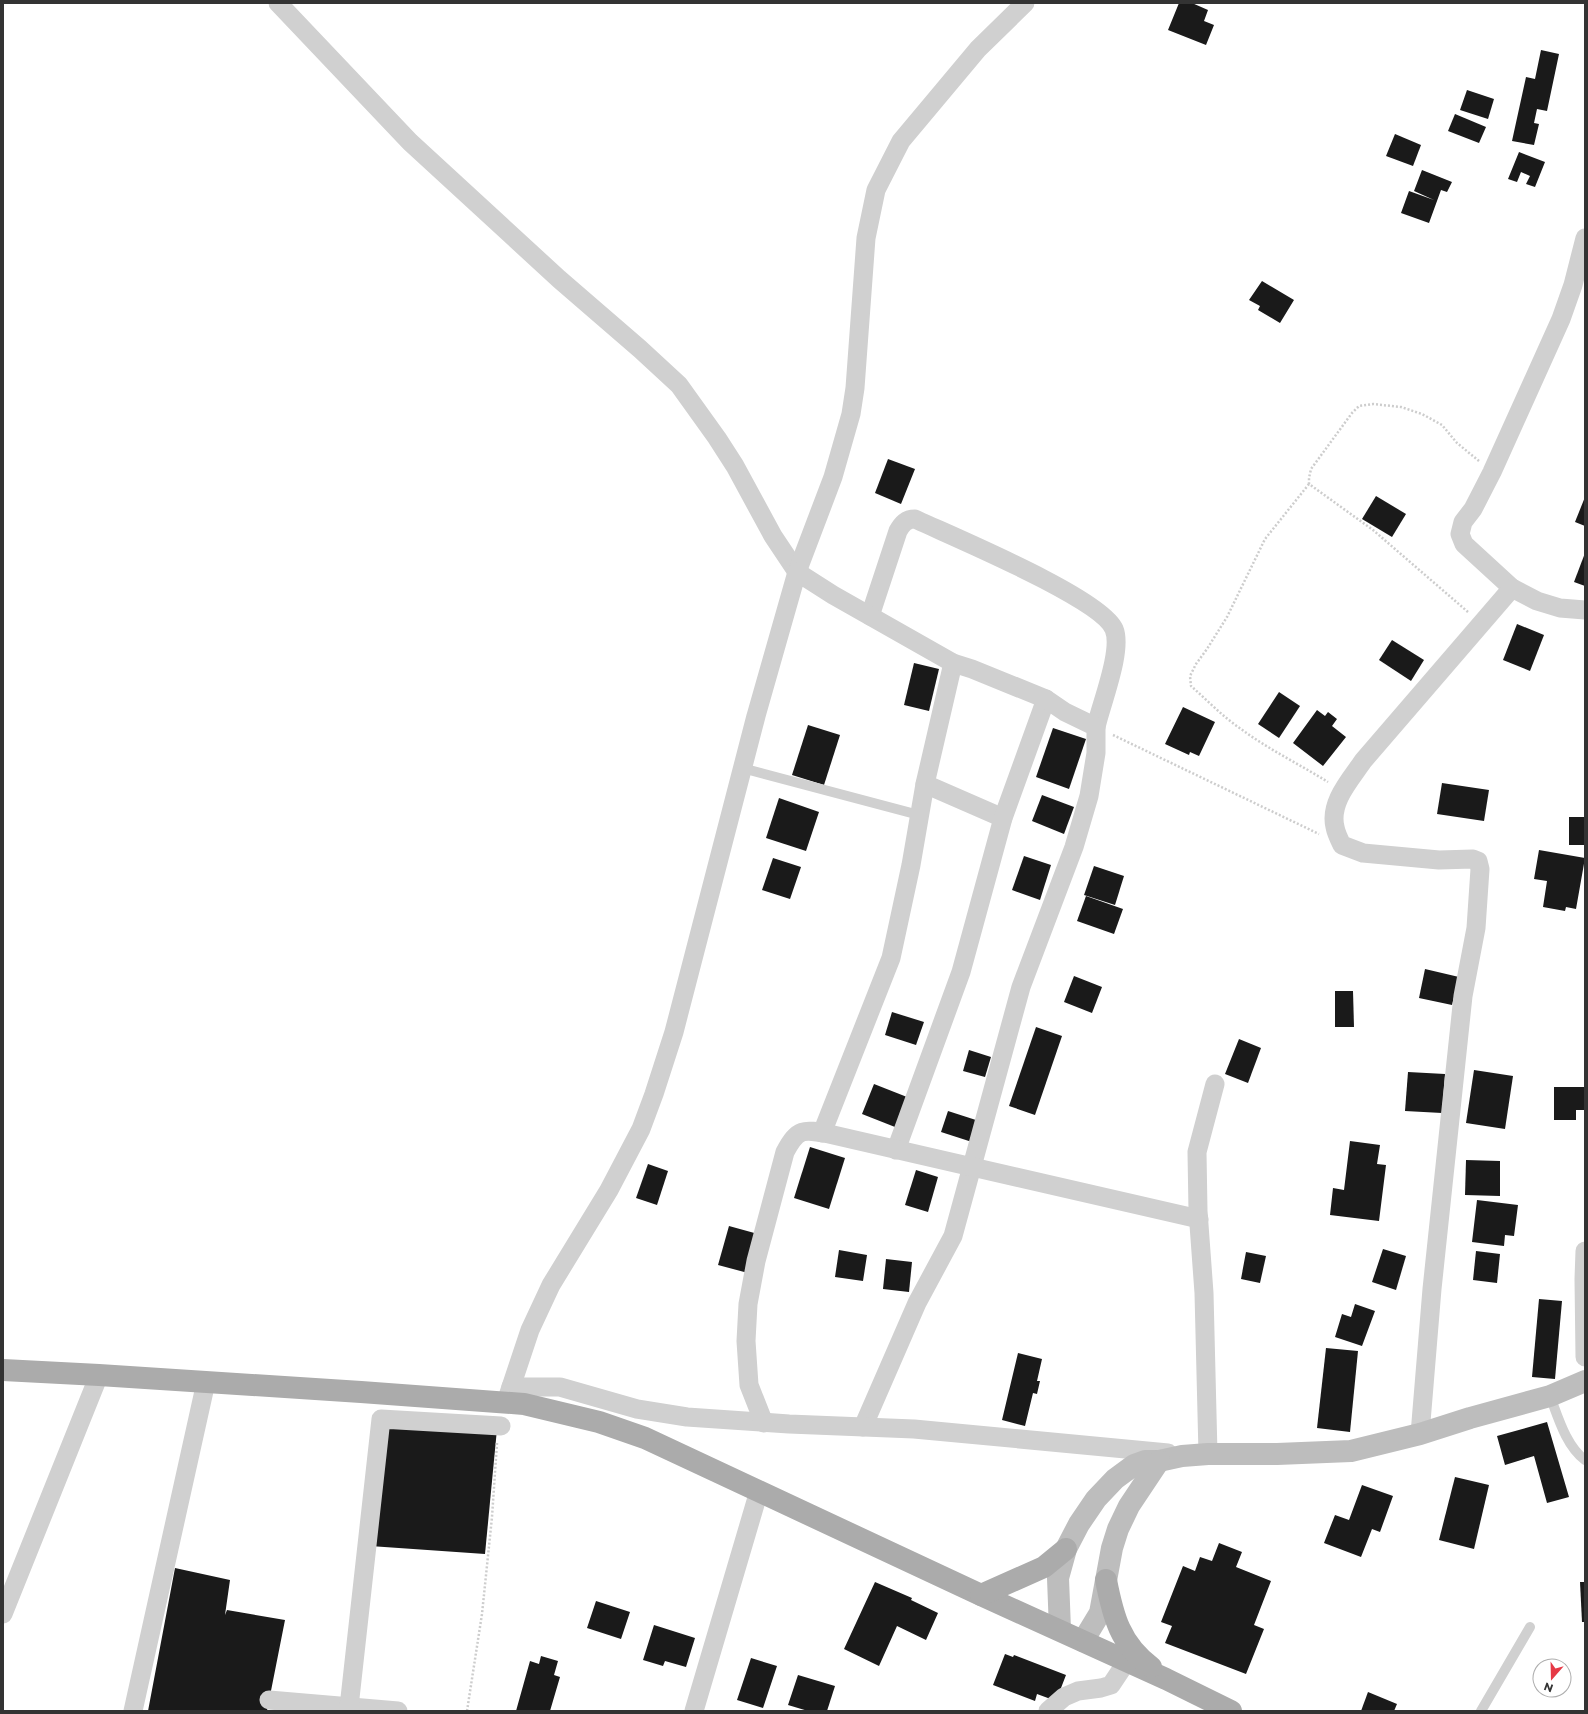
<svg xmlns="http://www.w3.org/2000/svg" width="1588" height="1714" viewBox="0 0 1588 1714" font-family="Montserrat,sans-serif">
<rect width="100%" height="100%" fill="#fff"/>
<g fill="#1a1a1a">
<polygon points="1179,3 1192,3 1208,10 1204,21 1214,25 1206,45 1168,30"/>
<polygon points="1541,50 1559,54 1547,111 1537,109 1534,123 1539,124 1534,145 1512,141 1526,77 1535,79"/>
<polygon points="1467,90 1494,99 1488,119 1460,110"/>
<polygon points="1455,114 1486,127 1479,143 1448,131"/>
<polygon points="1395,134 1421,145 1413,166 1386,156"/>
<polygon points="1519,152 1545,162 1535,187 1526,184 1530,176 1521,172 1517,182 1508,179"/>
<polygon points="1422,170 1452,182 1447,192 1441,190 1429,223 1401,213 1409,191 1434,200 1414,191"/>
<polygon points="1262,281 1294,300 1280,323 1258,310 1260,306 1249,300"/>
<polygon points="888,459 915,469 901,504 875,493"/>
<polygon points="1376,496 1406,514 1392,537 1362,519"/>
<polygon points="1585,497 1585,526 1575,522"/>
<polygon points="1585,553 1585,586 1574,582"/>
<polygon points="1517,624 1544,635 1530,671 1503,660"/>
<polygon points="1392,640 1424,660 1411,681 1379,660"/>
<polygon points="914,663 939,669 929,711 904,705"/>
<polygon points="1279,692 1300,706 1279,738 1258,724"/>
<polygon points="1183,707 1215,722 1199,756 1190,752 1189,755 1165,744"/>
<polygon points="1317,710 1325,716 1328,712 1337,719 1332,726 1346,737 1323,766 1293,743"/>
<polygon points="808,725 840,735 824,785 792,775"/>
<polygon points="1053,728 1086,739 1069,789 1036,777"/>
<polygon points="1442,783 1489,790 1484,821 1437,814"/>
<polygon points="1042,795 1074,807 1064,834 1032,821"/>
<polygon points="779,798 819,812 806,851 766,838"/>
<rect x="1569" y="817" width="16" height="28"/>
<polygon points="1539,850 1585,858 1576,909 1566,907 1565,911 1543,907 1547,881 1534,879"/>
<polygon points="1024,856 1051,865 1040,900 1012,890"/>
<polygon points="773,858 801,867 790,899 762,890"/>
<polygon points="1094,866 1124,876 1115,905 1084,895"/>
<polygon points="1086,896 1123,909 1114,934 1077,921"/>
<polygon points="1425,969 1459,977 1452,1005 1419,998"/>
<polygon points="1074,976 1102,987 1092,1013 1064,1002"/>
<polygon points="1335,991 1353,991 1354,1027 1335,1027"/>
<polygon points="892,1012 924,1022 916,1045 885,1035"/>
<polygon points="1036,1027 1062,1036 1035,1115 1009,1106"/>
<polygon points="1239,1039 1261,1048 1248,1083 1225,1074"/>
<polygon points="969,1050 991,1057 985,1077 963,1071"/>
<polygon points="1474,1070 1513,1076 1505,1129 1466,1123"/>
<polygon points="1408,1072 1445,1074 1442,1113 1405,1111"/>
<polygon points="874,1084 907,1097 895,1127 862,1114"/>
<polygon points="1554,1087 1585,1087 1585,1110 1576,1110 1576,1120 1554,1120"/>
<polygon points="948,1111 979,1121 972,1142 941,1132"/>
<polygon points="1350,1141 1380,1145 1377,1164 1386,1165 1379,1221 1330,1215 1333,1188 1344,1190"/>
<polygon points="810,1147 845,1158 829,1209 794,1198"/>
<polygon points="1466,1160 1500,1161 1500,1196 1465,1195"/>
<polygon points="648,1164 668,1171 657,1205 636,1198"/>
<polygon points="916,1170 938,1177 928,1212 905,1205"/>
<polygon points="1477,1200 1518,1205 1514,1236 1505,1235 1504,1246 1472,1242"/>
<polygon points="729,1226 758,1234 748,1273 718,1265"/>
<polygon points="1383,1249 1406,1256 1396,1290 1372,1282"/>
<polygon points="839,1250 867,1255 863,1281 835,1277"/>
<polygon points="1476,1251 1500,1254 1497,1283 1473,1280"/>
<polygon points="1246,1252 1266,1256 1260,1283 1241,1279"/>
<polygon points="886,1259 912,1262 909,1292 883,1289"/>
<polygon points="1539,1299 1562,1301 1555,1379 1532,1377"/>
<polygon points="1355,1304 1375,1311 1362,1346 1335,1337 1342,1314 1351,1317"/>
<polygon points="1326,1348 1358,1351 1350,1432 1317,1428"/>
<polygon points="1018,1353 1042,1359 1037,1381 1040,1381 1037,1394 1033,1393 1025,1426 1002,1420"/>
<polygon points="1547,1422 1569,1497 1547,1503 1534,1456 1505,1465 1497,1436"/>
<polygon points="384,1423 497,1429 485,1554 370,1546"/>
<polygon points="1455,1477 1489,1485 1474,1549 1439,1540"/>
<polygon points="1362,1485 1393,1496 1380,1532 1372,1529 1361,1557 1324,1543 1335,1515 1349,1520"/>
<polygon points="1219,1543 1242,1552 1236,1567 1271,1581 1254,1625 1264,1629 1246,1674 1165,1643 1172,1626 1161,1622 1183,1566 1195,1571 1200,1557 1212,1561"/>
<polygon points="175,1568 230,1580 225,1615 227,1610 285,1620 267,1711 148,1711"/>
<polygon points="875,1582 912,1598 911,1600 938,1613 926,1640 897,1626 879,1666 844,1649"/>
<polygon points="1580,1582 1585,1582 1585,1622 1582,1622"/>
<polygon points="596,1601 630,1612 621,1639 587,1628"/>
<polygon points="654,1625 695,1638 686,1667 665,1661 663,1666 643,1660"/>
<polygon points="1005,1654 1013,1657 1014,1655 1066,1675 1056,1701 1037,1694 1035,1701 993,1685"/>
<polygon points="541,1656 558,1661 554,1675 560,1677 550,1711 516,1711 530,1661 539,1664"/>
<polygon points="751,1658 777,1666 763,1708 737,1700"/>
<polygon points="798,1675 835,1686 827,1711 808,1711 788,1705"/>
<polygon points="1368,1692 1397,1704 1394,1711 1361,1711"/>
</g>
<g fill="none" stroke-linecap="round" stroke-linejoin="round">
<g stroke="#cdcdcd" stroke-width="2.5" stroke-dasharray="2 2" stroke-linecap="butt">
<path d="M1309,484L1265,539L1227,617L1207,649L1196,664L1190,676L1191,686C1207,700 1223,717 1241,729C1268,749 1299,764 1328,782"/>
<polyline points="1468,612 1373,530 1309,484 1309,478 1311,469 1352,413 1359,406 1373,404 1401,407 1422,414 1442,425 1457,443 1479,461"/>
<polyline points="1113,735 1319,834"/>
<polyline points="467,1711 482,1614 492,1517 497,1443"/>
</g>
<g stroke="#d0d0d0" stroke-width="10">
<polyline points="742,768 919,815"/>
<path d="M1550,1396C1558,1417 1566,1446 1585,1460"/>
<polyline points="1481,1711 1530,1627"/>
</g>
<g stroke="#d0d0d0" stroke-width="19">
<polyline points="278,3 410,142 559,279 640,349 679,385 717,438 735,466 773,536 797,572"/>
<polyline points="1585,238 1573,285 1561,319 1492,472 1473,509 1463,522 1460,534 1464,544 1512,588 1537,601 1560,608 1585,610"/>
<polyline points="797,572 833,477 851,414 855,388 866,238 876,190 901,141 978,49 1025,3"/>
<path d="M870,616L898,531C902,524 906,519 915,519C951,536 1101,598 1114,629C1123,650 1101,704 1096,727"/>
<polyline points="925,784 1003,818"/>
<polyline points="822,1133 891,958 911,865 925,784 953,663"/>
<polyline points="896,1150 961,972 1003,818 1046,699"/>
<polyline points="1585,1251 1584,1279 1585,1357"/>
<polyline points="511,1387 530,1330 551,1285 609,1190 641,1129 654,1094 674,1032 756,716 797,572 833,595 953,663 972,669 1046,699 1065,712 1096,727 1096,753 1089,796 1074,847 1021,987 953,1236 917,1303 863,1427"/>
<polyline points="507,1399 511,1387 560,1387 637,1409 687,1417 789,1424 914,1429 1168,1453"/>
<path d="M764,1423L749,1385L746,1341L748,1304L756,1261L785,1152C798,1128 803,1129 829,1134L1199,1219"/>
<path d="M1420,1434L1432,1289L1463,996L1476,928L1480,869L1478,861L1473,859L1439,860L1363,853L1342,845C1339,839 1336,833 1335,827C1329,802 1351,779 1363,761L1512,588"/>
<polyline points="1208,1454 1204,1293 1198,1211 1197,1152 1215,1084"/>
<polyline points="3,1614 99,1375"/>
<polyline points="269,1700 398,1711"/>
<polyline points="349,1707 381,1419 501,1426"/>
<polyline points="133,1711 206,1382"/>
<polyline points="694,1711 759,1491"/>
<polyline points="1048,1711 1064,1697 1078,1691 1101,1688 1111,1685 1127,1661"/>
</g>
<g stroke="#bdbdbd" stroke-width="22">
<polyline points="1060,1630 1058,1578 1066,1549 1079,1524 1096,1499 1115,1479 1134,1465 1145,1461 1159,1461 1182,1456 1208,1454 1277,1454 1351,1451 1420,1434 1470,1418 1550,1396 1585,1381"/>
<polyline points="1083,1641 1100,1613 1112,1548 1118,1529 1129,1506 1159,1461"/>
</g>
<g stroke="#ababab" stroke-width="22">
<polyline points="3,1370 99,1375 361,1392 524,1404 599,1422 645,1438 981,1595 1166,1679 1231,1711"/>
<path d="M1106,1580C1113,1616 1120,1644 1151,1667"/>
<polyline points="981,1595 1044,1567 1066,1549"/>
</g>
</g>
<rect width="1588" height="1714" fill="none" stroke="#333333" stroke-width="8"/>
<g transform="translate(1552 1678) rotate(200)"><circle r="19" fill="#ffffff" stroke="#adadad"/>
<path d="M0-3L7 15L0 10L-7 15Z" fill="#e63946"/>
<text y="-6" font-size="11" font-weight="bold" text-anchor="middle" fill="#333333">N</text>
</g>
</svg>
